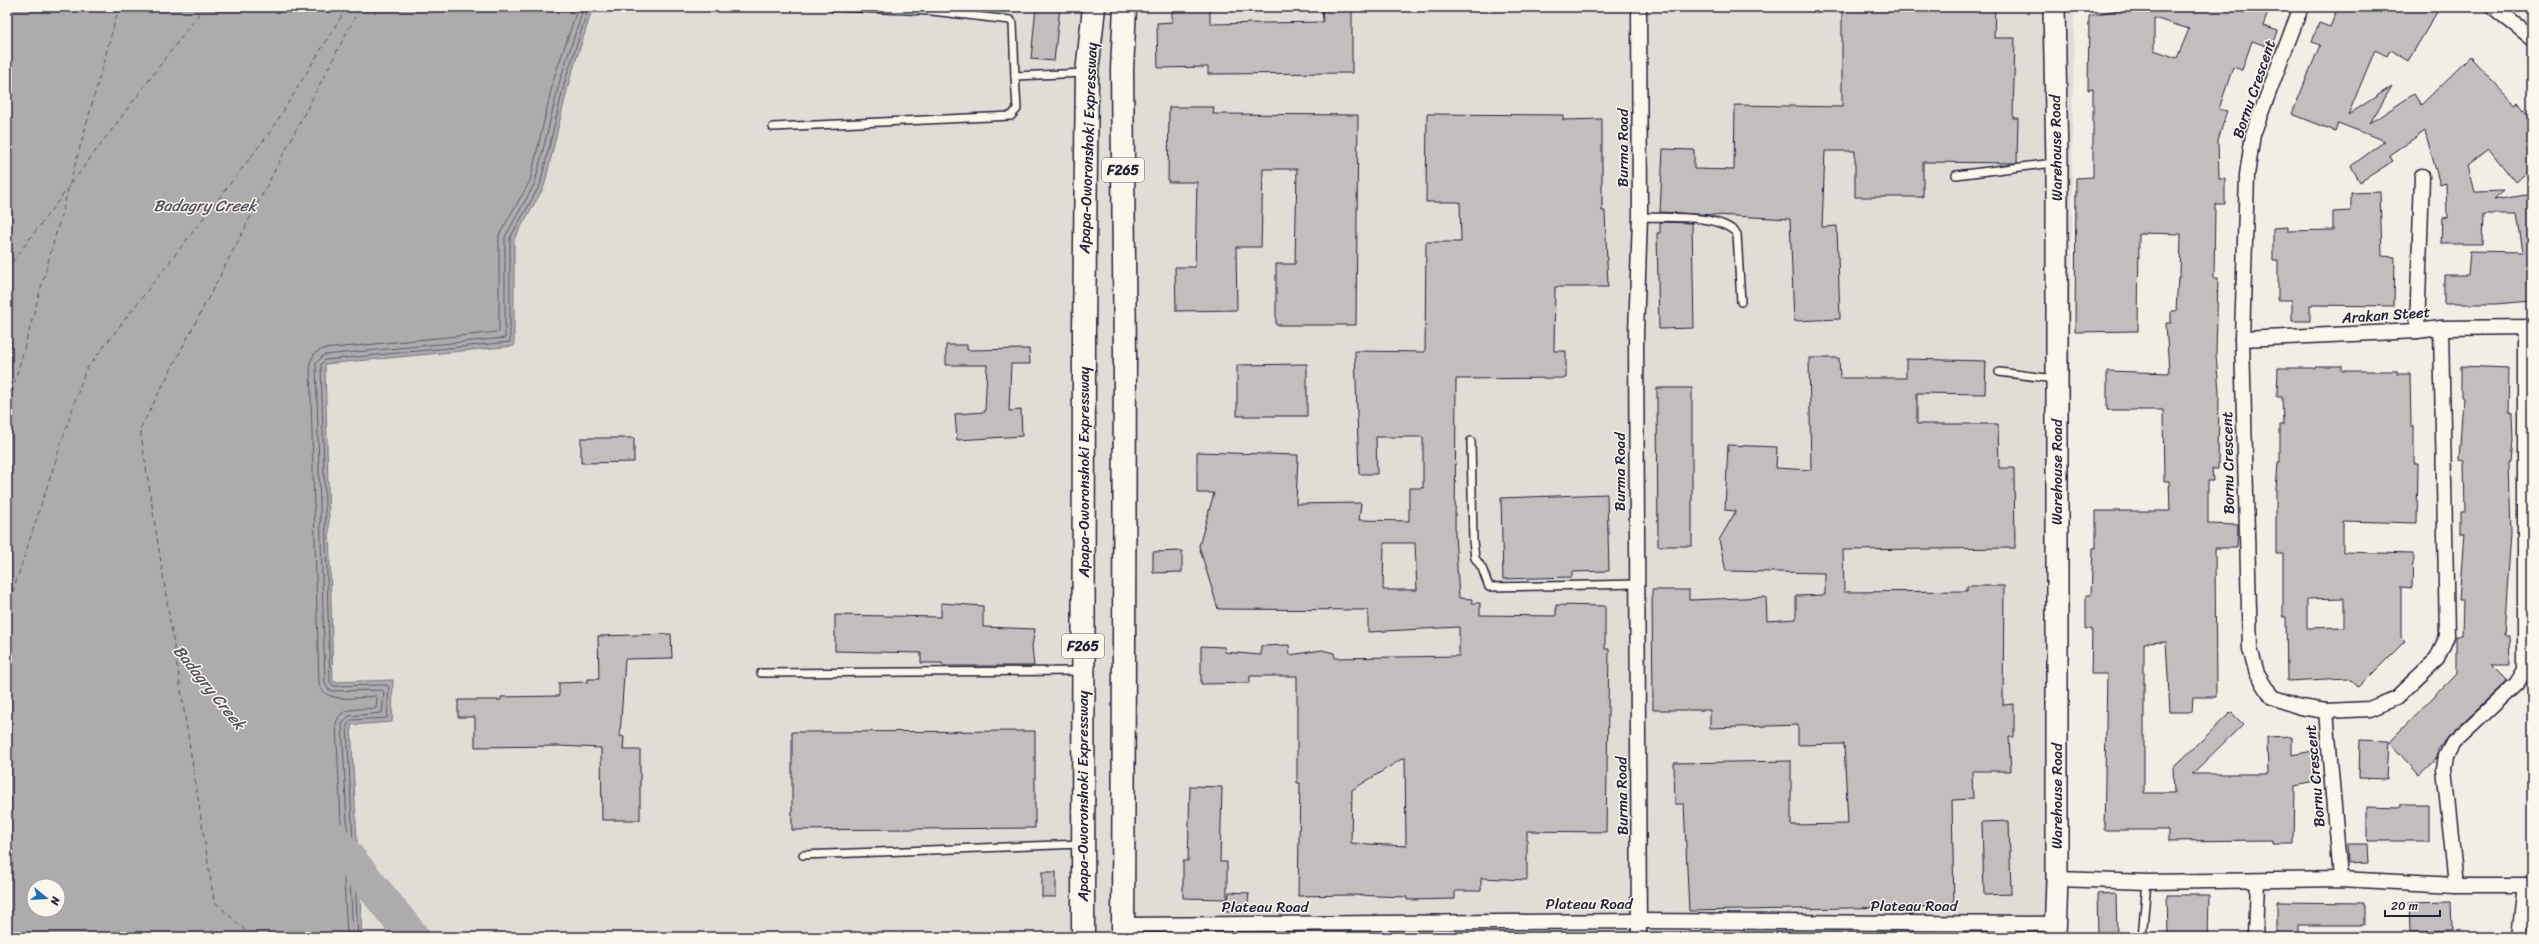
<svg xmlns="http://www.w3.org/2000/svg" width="2539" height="944" viewBox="0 0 2539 944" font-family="Sriracha,sans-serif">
<rect width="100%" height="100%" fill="#f2eee5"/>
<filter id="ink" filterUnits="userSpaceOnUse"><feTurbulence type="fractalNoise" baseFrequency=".025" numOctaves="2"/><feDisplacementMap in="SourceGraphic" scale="8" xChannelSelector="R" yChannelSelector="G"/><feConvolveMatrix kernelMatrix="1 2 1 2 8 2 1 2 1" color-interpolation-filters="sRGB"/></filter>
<g filter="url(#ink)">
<polygon fill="#e0dcd6" points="593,7 2074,7 2064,937 362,937 351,724 393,681 333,682 325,364 514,346 514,239 544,187 569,82"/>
<path fill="#aeabad" stroke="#76747f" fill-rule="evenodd" d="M7,7H593L569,82L544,187L514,239V346L325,364L333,682L393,680L392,722L351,725L362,937H7ZM34,886H58V910H34Z"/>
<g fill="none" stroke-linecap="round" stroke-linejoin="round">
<g stroke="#5a5969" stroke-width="1">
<path d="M347,937L336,724C340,705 362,710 376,708L377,698L376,696C359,697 325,705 319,684L310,362L315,353L323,349L499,332V235L530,181L554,78L578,7"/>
<polyline points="353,937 342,724 349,716 382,713 384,692 382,690 333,691 328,689 325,683 316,363 324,355 505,338 505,237 535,183 560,80 584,7"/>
<polyline points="358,937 347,725 351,720 387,718 389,687 387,685 334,686 330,682 321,364 325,360 510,342 510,238 540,185 565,81 589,7"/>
</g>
<polyline stroke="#aeabad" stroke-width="33" points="331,836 413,937"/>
<g stroke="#535263" stroke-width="1" stroke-dasharray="5 4" stroke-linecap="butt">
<polyline points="7,269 204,7"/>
<polyline points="7,410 119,7"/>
<polyline points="7,609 85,371 271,131 347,7"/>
<polyline points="252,937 214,901 140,429 360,7"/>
</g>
</g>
<g fill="#c2bebe" stroke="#22223b" fill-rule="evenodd">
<polygon points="1036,7 1060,7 1054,61 1031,59"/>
<polygon points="1172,7 1210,7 1210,24 1323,22 1322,7 1352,7 1352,73 1208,74 1208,67 1158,68 1157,23 1172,22"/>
<polygon points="1842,7 1995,7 1994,38 2015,38 2013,118 2018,118 2017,163 1923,162 1923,197 1855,197 1855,151 1825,151 1822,227 1837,226 1840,319 1794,321 1790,219 1660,212 1663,149 1694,150 1694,169 1734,170 1735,105 1842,107"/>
<path d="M2130,7H2270L2263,26L2278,31L2272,48L2252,41L2242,70L2233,67L2219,109L2227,111L2218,140L2219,179H2225V204H2215L2214,278H2218L2216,354L2219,392L2218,469H2212L2213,481H2208V524L2238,525L2237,548H2215L2216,697H2193L2192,712H2170L2166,642L2144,643V793H2174L2173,768L2231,712L2243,724L2192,774H2268L2267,737L2292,736V755L2313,751L2319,781L2295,786L2294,844H2272V840L2168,841V830H2104L2107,674H2091L2092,629H2086V595H2091L2093,548H2096V511H2170L2169,481H2164L2163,410H2107V371L2169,373L2166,323H2171V311H2176L2178,277H2180L2181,234L2139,233L2138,331L2075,332L2076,178L2093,177V89L2088,90L2089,16ZM2154,18L2189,29L2177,58L2154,50Z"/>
<polygon points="2338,7 2427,7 2437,12 2408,61 2390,50 2387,56 2375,50 2348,115 2392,86 2370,123 2414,94 2421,105 2470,57 2515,104 2518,102 2532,121 2532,169 2515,182 2489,149 2468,165 2475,192 2504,191 2494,200 2532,194 2532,301 2495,304 2444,304 2444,275 2468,275 2470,251 2523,252 2517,214 2483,214 2482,244 2441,244 2442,217 2447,218 2446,183 2440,185 2425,131 2389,155 2393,161 2360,182 2351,166 2385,141 2338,123 2335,131 2292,114 2320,45 2312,42 2319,23 2330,27"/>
<polygon points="1169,107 1214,107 1213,114 1358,115 1356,325 1276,325 1276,264 1295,264 1297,169 1263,169 1261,247 1236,247 1237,310 1176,311 1175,267 1195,267 1197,182 1168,182"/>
<path d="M1427,114L1563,115V120L1602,119V211H1605L1608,287H1555L1554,351H1566V378L1456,379L1455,534L1459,598L1472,599V603H1480V615L1556,616V605L1605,606V649H1609L1606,832L1527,831V880L1481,878V891H1455V899L1407,900V897L1350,895L1298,896L1300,783H1297V676H1250V683L1201,684V646L1224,647L1225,652L1261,655V646L1289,645L1290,655L1322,650L1334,653L1335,658L1459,656V627L1368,632V610L1218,609L1199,546L1214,493H1197V452L1298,455L1296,504L1361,503L1359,520L1409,521V488H1423V437H1376L1377,474H1359L1355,351L1425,352L1426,242H1461L1460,202H1426ZM1384,543H1415L1417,590H1383ZM1405,757L1406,846L1351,843L1352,790Z"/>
<polygon points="2380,192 2382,256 2395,257 2394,306 2310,305 2310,321 2292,321 2292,300 2278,300 2278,260 2273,260 2273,228 2288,227 2288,231 2333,230 2333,212 2351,211 2351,193"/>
<polygon points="1660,222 1692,223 1694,328 1659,329 1657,233 1660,233"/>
<polygon points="946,345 967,345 967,350 1029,349 1030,364 1011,364 1009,411 1021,410 1022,436 957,440 955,414 985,412 987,365 946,365"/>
<polygon points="1809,358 1839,358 1840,378 1906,378 1906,359 1986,361 1985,394 1917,393 1917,424 1998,424 1999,468 2014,468 2015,548 1843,550 1844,592 1967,591 1967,586 2004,586 2003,705 2014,704 2014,737 2009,737 2011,771 1972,771 1973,799 1952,800 1954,906 1689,911 1684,804 1675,804 1674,763 1791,761 1791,825 1848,824 1844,744 1798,745 1798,725 1710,728 1710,710 1653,710 1652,590 1689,590 1689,600 1766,597 1767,621 1796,619 1796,596 1825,595 1825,573 1726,571 1719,540 1736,511 1725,510 1728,445 1777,447 1776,468 1811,470"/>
<polygon points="1307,364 1307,416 1237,416 1237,365"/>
<path d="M2315,366H2342V371H2397V374H2410L2411,427H2414V463H2418L2417,523L2343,521V552L2413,554L2412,588L2401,587V637L2405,641L2358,688L2348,678L2287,681L2286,617H2283V554H2276V490L2278,462H2280V425H2283L2282,397H2277L2278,368H2315ZM2344,598V627L2307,628V599Z"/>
<polygon points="2461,366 2509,368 2508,412 2512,412 2513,439 2511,463 2509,463 2511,533 2504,635 2509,635 2510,665 2491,665 2507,681 2447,737 2438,750 2437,758 2419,775 2389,742 2456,674 2456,636 2462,636 2463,600 2459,600 2464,534 2461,534 2461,512 2465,512 2464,461 2459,460 2463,398 2461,397"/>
<polygon points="1657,388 1692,388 1692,546 1658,546"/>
<polygon points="581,438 634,438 634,462 581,463"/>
<polygon points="1607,494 1609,571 1572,572 1572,577 1503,579 1501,498"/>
<polygon points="1182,551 1182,572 1153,573 1153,552"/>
<polygon points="941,603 983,606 983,627 1035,629 1032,646 1034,666 943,666 942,663 921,663 921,653 835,651 835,615 941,617"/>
<polygon points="671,634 672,658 625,659 620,736 624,737 623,750 640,750 640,820 602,820 601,748 559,746 475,747 475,717 458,717 458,700 501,700 501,697 559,696 559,683 588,682 588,679 599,679 598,636"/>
<polygon points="1035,731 1035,828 792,830 792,732"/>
<polygon points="2360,740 2388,741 2386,779 2359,778"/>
<polygon points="1190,786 1222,787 1220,862 1227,862 1227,899 1183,898 1183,861 1188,861"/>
<polygon points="2400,805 2429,805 2429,841 2367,841 2367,807 2400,808"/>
<polygon points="2009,821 2011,894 1984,895 1982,822"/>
<polygon points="2347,844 2367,844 2368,863 2348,864"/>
<rect x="1042" y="872" width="14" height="25"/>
<polygon points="1229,892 1249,893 1247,912 1227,912"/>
<polygon points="2116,893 2117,937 2098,937 2097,894"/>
<polygon points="2167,895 2209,895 2208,937 2168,937"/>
<polygon points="2451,901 2452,931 2410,932 2409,902"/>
<polygon points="2277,902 2364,903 2364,925 2299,925 2299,937 2277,937"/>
</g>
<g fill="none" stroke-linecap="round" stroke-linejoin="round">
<g stroke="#22223b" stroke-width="10">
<g id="lane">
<polyline points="833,7 932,11 1010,20 1013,23 1015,76"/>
<polyline points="773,127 1011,116 1017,109 1015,76 1085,73"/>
<polyline points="1956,175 2054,163"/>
<path d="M1640,217C1667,218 1719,213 1737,234L1741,302"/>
<polyline points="1999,372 2054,379"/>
<polyline points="1471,441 1473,541 1475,558 1482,568 1489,587 1638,584"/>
<polyline points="761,673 1081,671"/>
<polyline points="803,855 1081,844"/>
<polyline points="2142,937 2147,882"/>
</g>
</g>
<g stroke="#22223b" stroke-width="17">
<g id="street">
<polyline points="1639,7 1640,217 1636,333 1639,937"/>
<polyline points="2301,7 2253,134 2247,175 2242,339 2250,649 2257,673 2272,697 2300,707 2326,711 2369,709 2396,698 2417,678 2437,659 2447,636 2441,328"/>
<polyline points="2493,7 2532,38"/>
<polyline points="2417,331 2422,176"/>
<polyline points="2242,339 2417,331 2441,328 2532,327"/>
<polyline points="2326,711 2340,879"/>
<polyline points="2057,879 2147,882 2340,879 2456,885 2532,885"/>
<polyline points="2456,885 2444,768 2446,756 2453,743 2517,683 2525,670 2525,328"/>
<polyline points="1123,925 1640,921 2056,924"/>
<polyline points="2255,937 2257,881"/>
<polyline points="2519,937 2525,885"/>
</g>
</g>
<g stroke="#22223b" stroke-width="24">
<polyline id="secondary" points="2054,7 2057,163 2057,879 2055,937"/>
</g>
<g stroke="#22223b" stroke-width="25">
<g id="primary">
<polyline points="1083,937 1084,330 1087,73 1094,7"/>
<polyline points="1123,937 1125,356 1122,70 1125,7"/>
</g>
</g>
<use href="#lane" stroke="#fbf7ec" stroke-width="7"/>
<use href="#street" stroke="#fbf7ec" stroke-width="14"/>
<use href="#secondary" stroke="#fbf7ec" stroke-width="21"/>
<use href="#primary" stroke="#fbf7ec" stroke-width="22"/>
</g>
</g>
<g text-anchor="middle" stroke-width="3" stroke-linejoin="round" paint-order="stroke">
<g fill="#fbf7ec" stroke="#636270" stroke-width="1">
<rect x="1102" y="158" width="42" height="24" rx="3"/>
<rect x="1062" y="634" width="42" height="24" rx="3"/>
</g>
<g font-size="14" font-weight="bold" fill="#22223b">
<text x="1123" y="175">F265</text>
<text x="1083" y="651">F265</text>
</g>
<g font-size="15" fill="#22223b" stroke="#fbf7ec">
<text transform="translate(2254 89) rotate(-71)" y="5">Bornu Crescent</text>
<text transform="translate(1088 148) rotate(-88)" y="5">Apapa-Oworonshoki Expressway</text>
<text transform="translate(1623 148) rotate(-90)" y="5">Burma Road</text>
<text transform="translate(2056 148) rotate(-91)" y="5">Warehouse Road</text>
<text transform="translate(2386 315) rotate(-4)" y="5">Arakan Steet</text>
<text transform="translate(2228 463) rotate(-91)" y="5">Bornu Crescent</text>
<text transform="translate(1084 472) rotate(-90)" y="5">Apapa-Oworonshoki Expressway</text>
<text transform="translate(1620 472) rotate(-90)" y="5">Burma Road</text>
<text transform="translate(2057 472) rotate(-90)" y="5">Warehouse Road</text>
<text transform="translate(2315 776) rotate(-95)" y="5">Bornu Crescent</text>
<text transform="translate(1083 796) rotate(-90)" y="5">Apapa-Oworonshoki Expressway</text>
<text transform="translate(1622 796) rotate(-91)" y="5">Burma Road</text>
<text transform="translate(2057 796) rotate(-90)" y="5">Warehouse Road</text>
<text x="1589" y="909">Plateau Road</text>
<text x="1914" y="911">Plateau Road</text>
<text x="1265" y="912">Plateau Road</text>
</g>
<g font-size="16" font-style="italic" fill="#535263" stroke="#fbf7ec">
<text x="205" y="211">Badagry Creek</text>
<text transform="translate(210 687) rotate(51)" y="6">Badagry Creek</text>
</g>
</g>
<rect width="2539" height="944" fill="none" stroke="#fbf7ec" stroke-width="24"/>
<rect x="12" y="12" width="2515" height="920" fill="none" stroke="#22223b" stroke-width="1.5" filter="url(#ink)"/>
<g transform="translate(46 898) rotate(108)"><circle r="19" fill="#fbf7ec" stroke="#a4a2a5"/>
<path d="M0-3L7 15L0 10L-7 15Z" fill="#1f6fb2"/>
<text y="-6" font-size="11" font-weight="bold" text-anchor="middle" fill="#22223b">N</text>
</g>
<path d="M2385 910v6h55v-6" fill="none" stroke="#22223b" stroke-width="2"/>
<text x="2391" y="910" font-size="12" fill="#22223b" stroke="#fbf7ec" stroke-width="3" paint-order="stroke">20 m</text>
</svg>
